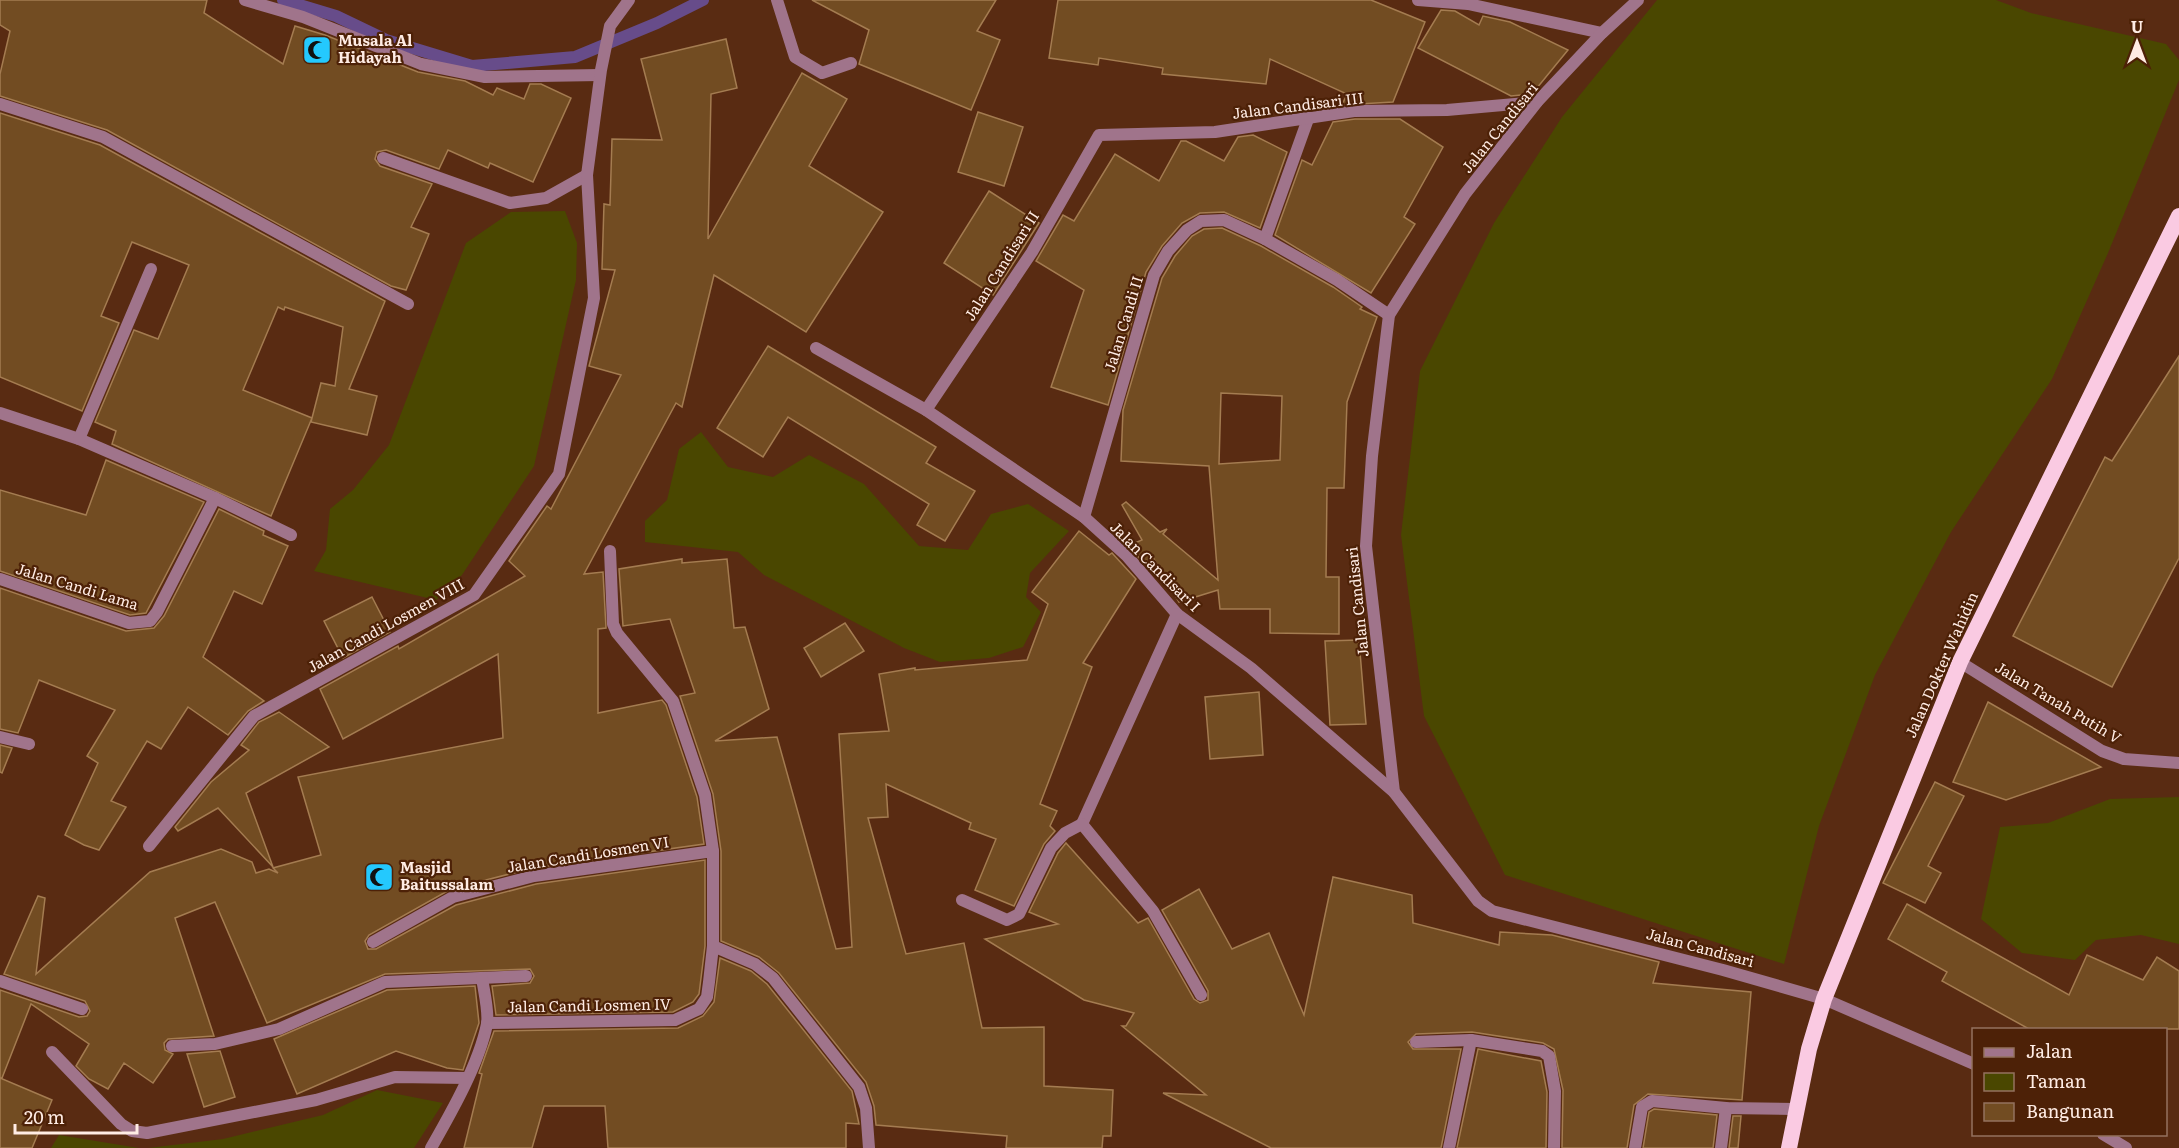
<svg xmlns="http://www.w3.org/2000/svg" width="2179" height="1148" viewBox="0 0 2179 1148" font-family="Literata,serif">
<rect width="100%" height="100%" fill="#592b12"/>
<g fill="#4a4700">
<polygon points="1657,0 1996,0 2031,13 2166,44 2179,60 2179,80 2108,253 2052,379 1951,532 1875,675 1819,826 1784,964 1505,875 1424,716 1401,535 1420,371 1494,223 1562,117"/>
<polygon points="565,211 577,243 576,280 534,466 462,575 436,600 314,571 326,550 330,509 353,490 389,445 466,243 511,212"/>
<polygon points="701,432 728,467 773,477 809,455 864,484 919,546 968,550 991,514 1028,504 1069,531 1030,573 1026,597 1041,612 1023,647 989,658 940,662 904,648 764,575 738,552 645,542 645,521 667,500 679,449"/>
<polygon points="2179,797 2179,944 2141,935 2096,940 2075,960 2022,953 1981,919 2000,827 2048,823 2110,799"/>
<polygon points="377,1090 443,1103 414,1148 148,1148 223,1139 323,1115"/>
<polygon points="59,1135 139,1148 51,1148"/>
</g>
<g fill="none" stroke-linecap="round" stroke-linejoin="round">
<polyline stroke="#674c8a" stroke-width="12" points="283,0 336,16 386,40 472,66 575,57 657,23 703,0"/>
</g>
<g fill="#724c22" stroke="#a47c51" stroke-width="1.5" fill-rule="evenodd">
<polygon points="0,0 207,0 204,13 283,64 295,26 325,35 418,72 465,81 493,95 497,88 524,99 530,84 541,84 571,98 533,182 490,163 488,168 448,150 439,169 386,150 377,152 375,159 380,166 432,184 411,227 429,234 406,290 391,286 107,130 0,96 0,74 10,31 0,25"/>
<polygon points="812,0 996,0 977,31 1000,40 971,110 859,64 869,30"/>
<polygon points="1058,0 1371,0 1425,22 1393,102 1342,105 1347,94 1270,59 1266,84 1162,74 1163,68 1099,58 1098,65 1049,58"/>
<polygon points="1441,10 1455,11 1479,25 1483,16 1510,22 1568,50 1532,94 1511,96 1418,48"/>
<polygon points="726,39 737,88 711,94 708,239 802,73 847,99 809,166 883,212 806,332 714,275 682,407 676,403 584,574 603,572 606,628 598,629 598,713 662,700 666,705 697,797 704,844 533,868 451,889 369,935 365,941 368,949 376,949 456,905 536,884 705,860 705,946 699,994 693,1002 673,1012 496,1015 492,986 530,983 534,976 530,969 385,974 267,1023 215,902 175,918 214,1036 168,1039 164,1043 165,1050 173,1054 153,1083 124,1063 108,1089 89,1079 76,1066 89,1044 31,1004 2,1078 0,1078 0,990 79,1017 87,1016 90,1011 85,1001 4,974 38,896 45,898 36,974 150,872 221,849 252,862 256,873 269,869 278,873 273,868 321,855 298,777 503,738 498,654 343,739 320,689 398,646 399,649 525,576 509,561 547,506 551,509 621,375 589,366 615,270 602,269 604,204 610,205 612,139 662,140 641,59"/>
<polygon points="978,112 1023,127 1004,186 958,172"/>
<polygon points="0,113 100,145 385,301 349,389 377,396 367,435 311,422 321,383 335,386 343,327 285,307 284,310 278,307 243,390 312,418 271,516 112,444 116,431 95,422 134,330 158,339 189,265 132,242 101,316 119,323 82,411 0,377"/>
<polygon points="1355,119 1400,119 1443,147 1404,217 1415,224 1371,293 1275,235 1302,160 1312,165 1333,122"/>
<polygon points="1253,135 1287,152 1260,228 1224,212 1200,213 1182,223 1162,246 1146,272 1108,405 1051,387 1084,290 1036,261 1063,215 1074,221 1115,154 1159,181 1181,141 1186,141 1224,161 1238,137"/>
<polygon points="989,191 1039,223 993,295 944,263"/>
<path d="M1222,228L1261,246L1333,287L1362,307L1360,309L1377,317L1347,402L1344,488H1327L1326,577H1339V634L1270,633V609H1220L1218,590L1179,602L1151,554L1145,564L1128,546L1142,540L1122,505L1126,502L1160,532L1167,529L1163,534L1218,580L1209,466L1121,461L1123,410L1162,278L1175,256L1192,236L1204,229ZM1221,393L1282,396L1280,460L1219,464Z"/>
<polygon points="768,346 936,447 926,463 975,491 945,541 917,525 929,504 788,417 763,457 717,428"/>
<polygon points="2179,356 2179,558 2112,687 2013,636 2105,457 2112,461"/>
<polygon points="106,460 204,502 146,613 130,615 0,571 0,490 86,515"/>
<polygon points="219,509 264,531 263,535 288,546 262,604 234,591 203,657 264,701 248,711 228,735 188,707 161,749 147,741 111,801 126,807 99,850 84,845 65,835 98,763 87,756 115,710 39,680 18,733 0,729 0,588 126,631 154,628 164,616"/>
<polygon points="1079,531 1109,555 1112,553 1136,579 1083,663 1092,667 1040,804 1057,811 1050,826 1055,831 1044,844 1014,906 975,890 996,839 969,829 971,823 886,784 888,817 868,818 906,954 964,943 982,1028 1044,1027 1044,1086 1113,1090 1111,1136 1103,1136 1102,1148 1006,1148 1007,1136 876,1125 874,1106 866,1082 779,973 759,957 721,941 721,851 713,794 680,696 695,693 670,619 623,626 619,569 682,559 682,563 727,559 734,628 745,627 769,709 715,741 777,737 836,949 852,947 839,734 889,731 879,674 915,668 915,670 1027,660 1048,604 1032,592"/>
<polygon points="372,597 390,632 343,658 324,621"/>
<polygon points="845,623 864,651 821,677 804,648"/>
<polygon points="1359,640 1366,724 1330,725 1325,641"/>
<polygon points="1259,692 1263,755 1210,759 1205,697"/>
<polygon points="1988,702 2101,767 2006,800 1953,782"/>
<polygon points="279,712 329,747 246,793 273,867 218,808 178,831 175,827 211,782 249,750 241,745 259,722"/>
<polygon points="0,745 12,748 2,773 0,772"/>
<polygon points="1935,782 1964,796 1928,866 1941,873 1925,903 1883,883"/>
<polygon points="1066,843 1138,923 1148,918 1194,999 1200,1003 1208,1000 1208,991 1162,910 1199,889 1232,949 1269,933 1304,1015 1333,877 1412,895 1413,923 1499,945 1500,932 1552,935 1659,962 1653,983 1751,992 1742,1100 1648,1094 1634,1105 1627,1148 1562,1148 1563,1090 1554,1049 1543,1043 1472,1032 1416,1034 1408,1042 1413,1049 1461,1049 1441,1148 1271,1148 1163,1093 1206,1095 1122,1026 1126,1026 1134,1013 1084,1000 985,939 1058,924 1029,912 1058,853"/>
<polygon points="1907,904 2069,995 2087,955 2143,980 2157,957 2179,971 2179,1029 2029,1029 1942,981 1947,972 1888,939"/>
<polygon points="720,958 751,971 767,984 852,1091 859,1124 846,1123 846,1148 608,1148 605,1106 544,1106 532,1148 464,1148 482,1074 479,1073 494,1031 678,1028 703,1016 714,1002"/>
<polygon points="475,986 479,1023 463,1070 447,1068 396,1051 297,1094 274,1039 387,990"/>
<polygon points="1478,1049 1541,1061 1547,1092 1546,1148 1457,1148"/>
<polygon points="220,1051 235,1097 204,1107 187,1054"/>
<polygon points="0,1078 52,1100 32,1148 0,1148"/>
<polygon points="1654,1109 1717,1115 1713,1148 1643,1148 1649,1112"/>
<polygon points="1733,1116 1741,1116 1738,1148 1729,1148"/>
</g>
<g fill="none" stroke-linecap="round" stroke-linejoin="round">
<g stroke="#a0748b" stroke-width="12">
<polyline points="245,0 303,17 421,64 485,77 600,75"/>
<polyline points="777,0 795,57 822,73 851,63"/>
<polyline points="1418,0 1468,4 1602,33"/>
<polyline points="1638,0 1602,33 1537,102 1465,194 1389,315 1372,456 1366,546 1394,792 1478,901 1492,911 1723,970 1824,999 1974,1064"/>
<polyline points="0,104 103,137 408,304"/>
<polyline points="383,158 510,203 546,198 587,175"/>
<polyline points="1265,239 1308,119"/>
<polyline points="816,348 926,410 1084,517 1127,556 1177,614 1251,668 1394,792"/>
<polyline points="926,410 1032,252 1099,135 1215,132 1354,111 1447,110 1537,102"/>
<polyline points="0,413 79,439 215,498 291,535"/>
<polyline points="79,439 151,269"/>
<polyline points="1084,517 1154,275 1168,251 1187,230 1201,221 1224,220 1265,239 1337,280 1389,315"/>
<polyline points="0,579 129,623 150,621 157,612 215,498"/>
<polyline points="1177,614 1082,824 1153,911 1201,995"/>
<polyline points="1960,662 2102,751 2124,759 2179,763"/>
<polyline points="0,737 29,744"/>
<polyline points="149,846 254,716 474,595 559,474 594,298 587,175 601,70 610,26 629,0"/>
<polyline points="962,900 1007,920 1019,914 1051,848 1065,833 1082,824"/>
<polyline points="373,942 453,897 499,885 534,876 713,851"/>
<polyline points="713,946 755,964 773,978 859,1087 866,1108 869,1148"/>
<polyline points="0,981 82,1009"/>
<polyline points="487,1023 675,1020 699,1009 707,997 709,982 713,946 713,851 705,795 673,701 617,633 613,624 610,551"/>
<polyline points="1416,1042 1471,1040 1542,1051 1549,1056 1555,1091 1554,1148"/>
<polyline points="172,1046 215,1044 279,1029 385,982 526,976"/>
<polyline points="52,1052 121,1124 132,1131 147,1133 316,1100 395,1077 467,1078"/>
<polyline points="2103,1134 2126,1148"/>
<path d="M431,1148C451,1113 479,1064 487,1024C489,1011 484,992 482,978"/>
<polyline points="1449,1148 1471,1040"/>
<polyline points="1635,1148 1642,1107 1652,1101 1726,1108 1795,1109"/>
<polyline points="1721,1148 1726,1108"/>
</g>
<polyline stroke="#facae2" stroke-width="16" points="1789,1148 1809,1049 1824,999 1960,662 2179,216"/>
</g>
<defs>
<g id="mosque-square" transform="scale(1.5)"><rect x="-9" y="-9" width="18" height="18" rx="4" fill="#24c9fe" stroke="#4d2107"/><path d="M3.5-4.9A6 6 0 1 0 3.5 4.9A5 5 0 1 1 3.5-4.9Z" fill="#111"/></g>
</defs>
<g fill-rule="evenodd">
<use href="#mosque-square" x="317" y="50"/>
<use href="#mosque-square" x="379" y="877"/>
</g>
<g text-anchor="middle" stroke-width="4.5" stroke-linejoin="round" paint-order="stroke">
<g font-size="15" font-weight="bold" fill="#ffece4" stroke="#4d2107" text-anchor="start">
<text x="338" y="46">Musala Al<tspan x="338" dy="17">Hidayah</tspan></text>
<text x="400" y="873">Masjid<tspan x="400" dy="17">Baitussalam</tspan></text>
</g>
<g font-size="15" fill="#ffece4" stroke="#4d2107">
<text transform="translate(1298 106) rotate(-7)" y="5">Jalan Candisari III</text>
<text transform="translate(1500 128) rotate(-51)" y="5">Jalan Candisari</text>
<text transform="translate(1002 266) rotate(-58)" y="5">Jalan Candisari II</text>
<text transform="translate(1124 324) rotate(-73)" y="5">Jalan Candi II</text>
<text transform="translate(1155 567) rotate(45)" y="5">Jalan Candisari I</text>
<text transform="translate(77 587) rotate(17)" y="5">Jalan Candi Lama</text>
<text transform="translate(1358 602) rotate(-96)" y="5">Jalan Candisari</text>
<text transform="translate(386 626) rotate(-29)" y="5">Jalan Candi Losmen VIII</text>
<text transform="translate(1942 665) rotate(-66)" y="5">Jalan Dokter Wahidin</text>
<text transform="translate(2058 703) rotate(31)" y="5">Jalan Tanah Putih V</text>
<text transform="translate(588 855) rotate(-9)" y="5">Jalan Candi Losmen VI</text>
<text transform="translate(1700 948) rotate(15)" y="5">Jalan Candisari</text>
<text transform="translate(589 1006) rotate(-1)" y="5">Jalan Candi Losmen IV</text>
</g>
</g>
<rect x="1972" y="1028" width="195" height="108" fill="#4d2107" stroke="#94725f" stroke-width="1.5"/>
<rect x="1984" y="1048" width="30" height="9" fill="#a0748b" stroke="#94725f" stroke-width="1.5"/>
<text x="2026" y="1058" font-size="18" fill="#ffece4">Jalan</text>
<rect x="1984" y="1073" width="30" height="18" fill="#4a4700" stroke="#94725f" stroke-width="1.5"/>
<text x="2026" y="1088" font-size="18" fill="#ffece4">Taman</text>
<rect x="1984" y="1103" width="30" height="18" fill="#724c22" stroke="#94725f" stroke-width="1.5"/>
<text x="2026" y="1118" font-size="18" fill="#ffece4">Bangunan</text>
<g transform="translate(2137 42)" stroke="#4d2107" stroke-width="4.5" paint-order="stroke">
<path d="M0-4.5L10 22L0 15L-10 22Z" fill="#ffece4"/>
<text y="-9" font-size="16" font-weight="bold" text-anchor="middle" fill="#ffece4">U</text>
</g>
<path d="M15 1124v9h122v-9" fill="none" stroke="#ffece4" stroke-width="3"/>
<text x="24" y="1124" font-size="18" fill="#ffece4" stroke="#4d2107" stroke-width="4.5" paint-order="stroke">20 m</text>
</svg>
